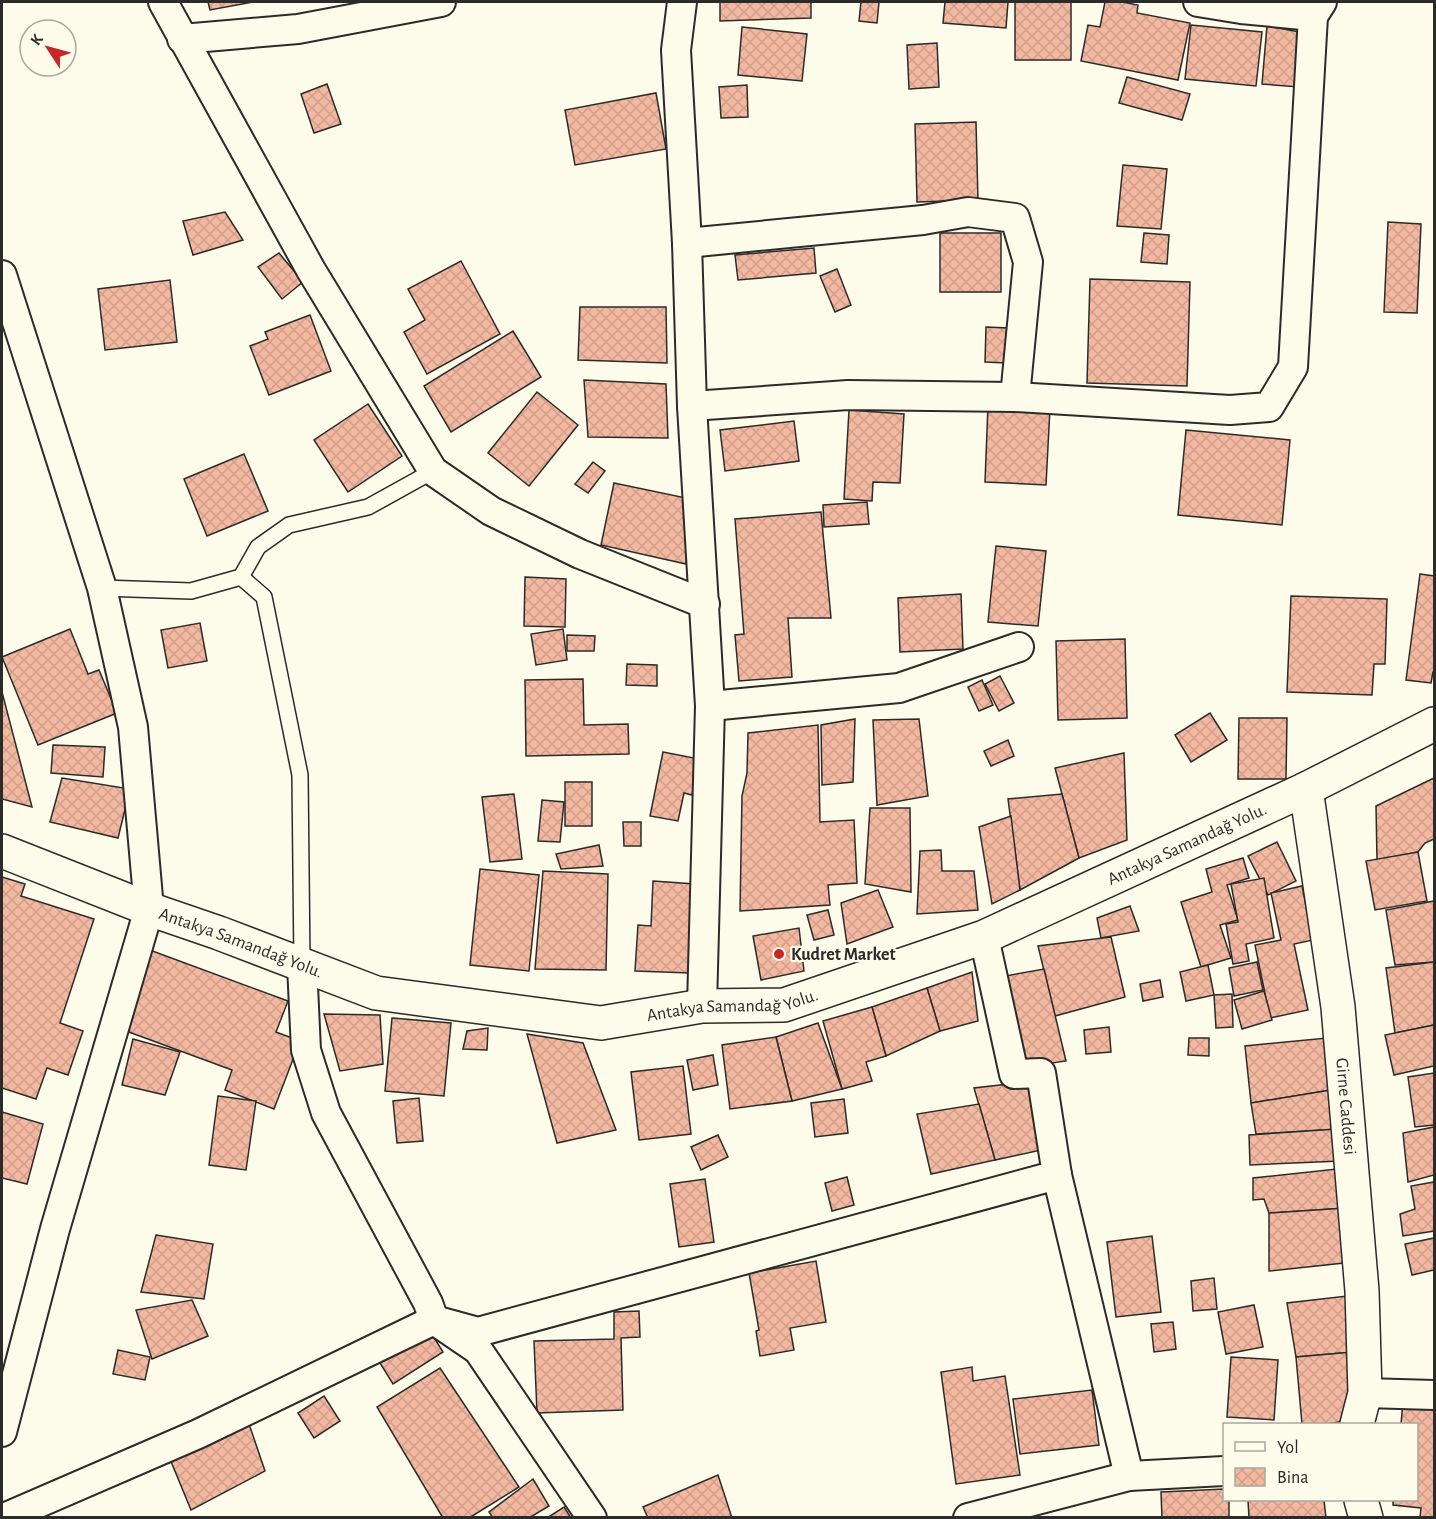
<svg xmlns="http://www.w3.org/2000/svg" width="1436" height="1519" viewBox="0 0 1436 1519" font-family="'Alegreya Sans',sans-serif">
<defs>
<pattern id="building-cross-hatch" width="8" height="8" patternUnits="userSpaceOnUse" patternTransform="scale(1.5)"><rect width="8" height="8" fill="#f2b8a0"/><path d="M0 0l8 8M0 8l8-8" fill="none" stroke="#d09e8a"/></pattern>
</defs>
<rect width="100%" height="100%" fill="#fdfbea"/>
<g fill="url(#building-cross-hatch)" stroke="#2b2b2b" stroke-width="1.5">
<polygon points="208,2 253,2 210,10"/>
<polygon points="720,2 811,2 811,18 720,21"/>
<polygon points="861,2 879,2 877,23 859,21"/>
<polygon points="945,2 1008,2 1006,28 943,23"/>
<rect x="1015" y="2" width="56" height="58"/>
<polygon points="1105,2 1122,2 1138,5 1137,13 1190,23 1178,80 1081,61 1088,25 1100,27"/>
<polygon points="1191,25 1262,32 1256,86 1185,79"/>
<polygon points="1267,26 1305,33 1299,87 1262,84"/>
<polygon points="742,27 807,34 802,81 738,75"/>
<polygon points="937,43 939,87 909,89 907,45"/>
<polygon points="1127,77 1190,94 1182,120 1119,103"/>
<polygon points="327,84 341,124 314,133 301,94"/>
<polygon points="747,85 748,117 721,118 719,87"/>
<polygon points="656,93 666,149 575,165 565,110"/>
<polygon points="976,122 978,200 917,202 915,124"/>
<polygon points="1123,165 1167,169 1161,229 1117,226"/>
<polygon points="225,212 243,240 193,255 183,221"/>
<polygon points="1388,222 1421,224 1417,313 1384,312"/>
<rect x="940" y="233" width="61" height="59"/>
<polygon points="1144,233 1169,235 1167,264 1141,262"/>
<polygon points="814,248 816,273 738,280 735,255"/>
<polygon points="279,253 303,282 282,299 258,267"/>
<polygon points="461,261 500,334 427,374 404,332 425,320 408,289"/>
<polygon points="837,269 851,305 835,312 820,276"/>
<polygon points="1090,279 1190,282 1187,386 1087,383"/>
<polygon points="170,280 177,342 105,350 98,289"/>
<polygon points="580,307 666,307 667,363 578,360"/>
<polygon points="310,315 331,371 269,395 250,346 268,339 265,332"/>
<polygon points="986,327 1008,328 1006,363 985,362"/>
<polygon points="513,331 541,377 451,432 424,386"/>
<polygon points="584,380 666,384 668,438 588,437"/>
<polygon points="537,392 578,425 529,486 488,453"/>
<polygon points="368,404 402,456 348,492 314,440"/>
<polygon points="988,405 1050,408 1046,485 985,482"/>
<polygon points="849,410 904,414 900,483 873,482 872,501 844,499"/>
<polygon points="794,421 799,461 725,471 720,430"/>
<polygon points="1186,430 1290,440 1282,525 1178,515"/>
<polygon points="244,454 268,511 207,536 184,479"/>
<polygon points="593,462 605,471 588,493 575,484"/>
<polygon points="614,483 691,499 686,564 601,545"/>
<polygon points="867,502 869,524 824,527 823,505"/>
<polygon points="821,512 831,618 788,618 792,677 739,681 735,635 744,634 735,519"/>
<polygon points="996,546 1046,551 1038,626 988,622"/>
<polygon points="1420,574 1434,576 1434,672 1433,672 1431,683 1406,680"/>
<polygon points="525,577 566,579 565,627 524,626"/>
<polygon points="961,594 963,649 900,652 898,598"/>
<polygon points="1291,596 1387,599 1385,664 1374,664 1372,695 1287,692"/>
<polygon points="200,623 207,661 168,668 161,630"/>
<polygon points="70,629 88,674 99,670 117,713 38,745 2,657"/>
<polygon points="563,629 567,660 536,665 531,634"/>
<polygon points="567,635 595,636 594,651 567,651"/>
<polygon points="1125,639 1127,718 1058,720 1056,641"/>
<polygon points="627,664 657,665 657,686 626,685"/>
<polygon points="1000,676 1014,703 999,711 985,684"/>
<polygon points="583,679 584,725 628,724 629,754 526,756 525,680"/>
<polygon points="982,680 993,705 979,711 968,687"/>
<polygon points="2,692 32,807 2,799"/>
<polygon points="1210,713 1227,740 1191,762 1175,735"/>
<polygon points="1239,718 1287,718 1286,779 1238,779"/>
<polygon points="855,719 853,782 822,785 821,725"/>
<polygon points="919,719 928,796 877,805 873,720"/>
<polygon points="818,725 820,822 854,820 857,883 828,885 830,905 740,911 742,796 747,773 748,733"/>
<polygon points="1008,740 1014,756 991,766 984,751"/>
<polygon points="53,745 105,747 103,777 51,773"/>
<polygon points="663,752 699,759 692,795 684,793 678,821 650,816"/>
<polygon points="1124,753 1127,840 1079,858 1055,768"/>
<polygon points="62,778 130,789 118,838 50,822"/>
<polygon points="1434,778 1434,839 1425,843 1418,852 1377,860 1376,806"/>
<rect x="565" y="782" width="27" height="44"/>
<polygon points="514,794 522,859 490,862 482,797"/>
<polygon points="1062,794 1079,858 1020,890 1008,799"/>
<polygon points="542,800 564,802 560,842 538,841"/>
<polygon points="870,808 910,808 911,892 865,884"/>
<polygon points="1011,816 1020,890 992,904 979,827"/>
<polygon points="623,822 641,822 641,846 624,846"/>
<polygon points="1277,842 1296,881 1268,895 1248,856"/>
<polygon points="599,845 603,866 561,869 556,854"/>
<polygon points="941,850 942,871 974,871 978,910 917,914 920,851"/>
<polygon points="1418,852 1427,901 1375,910 1366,861"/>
<polygon points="1243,858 1249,878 1227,885 1238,920 1220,925 1231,958 1201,967 1181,902 1212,892 1206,869"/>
<polygon points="480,869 539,875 529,971 470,965"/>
<polygon points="543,871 608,874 606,970 535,969"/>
<polygon points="2,877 25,884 21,896 94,919 60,1023 83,1031 68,1075 47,1068 36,1099 2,1088"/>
<polygon points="1264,878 1274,938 1246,944 1249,961 1233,964 1226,924 1238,922 1231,884"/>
<polygon points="653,881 695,884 690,973 635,971 638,925 651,926"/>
<polygon points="1302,886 1313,940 1294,944 1308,1010 1270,1018 1255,945 1281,940 1271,893"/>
<polygon points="878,890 893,927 847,944 841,903"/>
<polygon points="1434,901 1434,962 1395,965 1386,910"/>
<polygon points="1130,906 1139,931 1101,938 1097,918"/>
<polygon points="828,910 834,935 814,940 807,915"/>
<polygon points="799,928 804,971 761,980 753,936"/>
<polygon points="1111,937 1125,997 1055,1016 1038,946"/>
<polygon points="147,949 288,1001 276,1032 300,1041 274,1109 225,1090 232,1070 118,1028"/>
<polygon points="1257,962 1263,990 1234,996 1229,968"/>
<polygon points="1434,962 1434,1025 1395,1033 1386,968"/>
<polygon points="1208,965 1214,995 1186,1001 1180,972"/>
<polygon points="1044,969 1066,1061 1018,1068 1000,977"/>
<polygon points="972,972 978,1021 940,1031 927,988"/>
<polygon points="1160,980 1163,997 1143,1001 1140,984"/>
<polygon points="927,988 940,1031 886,1056 872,1007"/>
<polygon points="1264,991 1272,1020 1242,1029 1234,1000"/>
<polygon points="1232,994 1233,1027 1216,1028 1214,995"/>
<polygon points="872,1007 886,1056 866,1062 872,1081 842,1089 823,1021"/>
<polygon points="324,1014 380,1015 383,1064 340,1071"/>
<polygon points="392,1018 451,1023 444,1096 385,1091"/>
<polygon points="818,1023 842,1089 792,1101 776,1037"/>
<polygon points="1434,1025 1434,1066 1394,1075 1385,1035"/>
<polygon points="1109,1027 1111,1052 1086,1054 1084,1030"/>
<polygon points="488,1028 487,1050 463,1049 467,1031"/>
<polygon points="527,1034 583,1043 616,1130 557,1143"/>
<polygon points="776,1037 792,1101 730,1109 722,1045"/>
<polygon points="1189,1038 1209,1038 1209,1056 1188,1055"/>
<polygon points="1327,1038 1337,1089 1251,1103 1245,1046"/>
<polygon points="133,1039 180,1052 165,1095 122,1085"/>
<polygon points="713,1055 718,1085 693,1090 687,1060"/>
<polygon points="683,1066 691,1134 639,1140 631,1072"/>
<polygon points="1434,1073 1434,1125 1415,1127 1408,1077"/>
<polygon points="1036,1081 1046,1149 995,1160 974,1088"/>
<polygon points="1337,1089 1337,1129 1256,1134 1251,1103"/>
<polygon points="218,1096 256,1101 246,1170 209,1165"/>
<polygon points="419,1098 423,1141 397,1143 393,1101"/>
<polygon points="844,1099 848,1133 815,1137 811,1103"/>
<polygon points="979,1104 995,1160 931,1174 917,1114"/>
<polygon points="2,1112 43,1124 27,1184 2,1178"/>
<polygon points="1434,1127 1434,1175 1408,1182 1403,1133"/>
<polygon points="1337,1129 1340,1161 1250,1165 1249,1135"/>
<polygon points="718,1135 728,1157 701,1170 691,1147"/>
<polygon points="1346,1168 1346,1208 1269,1213 1264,1199 1253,1200 1253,1178"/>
<polygon points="847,1177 854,1205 832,1211 825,1183"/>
<polygon points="705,1179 714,1242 679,1247 670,1184"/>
<polygon points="1434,1182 1434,1231 1403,1236 1400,1214 1415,1209 1411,1186"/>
<polygon points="1346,1208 1353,1262 1269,1271 1269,1213"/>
<polygon points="156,1235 213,1244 204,1299 141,1292"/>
<polygon points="1152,1236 1161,1312 1116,1317 1107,1242"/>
<polygon points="1434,1238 1434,1270 1412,1275 1405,1244"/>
<polygon points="816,1261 826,1322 790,1328 794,1350 760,1356 756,1331 759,1330 749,1273"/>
<polygon points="1214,1278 1217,1309 1193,1311 1191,1281"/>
<polygon points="1347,1296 1353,1352 1296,1357 1287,1303"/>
<polygon points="192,1300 208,1336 152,1359 136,1310"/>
<polygon points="1254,1305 1263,1347 1226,1354 1218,1312"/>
<polygon points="639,1311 640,1337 621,1338 623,1410 537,1413 534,1341 614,1339 614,1312"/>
<polygon points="1173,1322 1176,1349 1154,1352 1151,1324"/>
<polygon points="430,1331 443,1352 393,1384 380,1363"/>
<polygon points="118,1350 150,1357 145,1380 113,1374"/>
<polygon points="1353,1352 1352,1420 1326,1424 1302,1424 1296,1357"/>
<polygon points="1231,1357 1278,1360 1274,1420 1227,1417"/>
<polygon points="972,1367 973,1381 1005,1376 1020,1475 956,1484 941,1372"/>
<polygon points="440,1368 519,1487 469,1518 443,1518 377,1407"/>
<polygon points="1092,1390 1099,1445 1020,1454 1013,1399"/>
<polygon points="324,1396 340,1421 314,1438 298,1413"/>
<polygon points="1403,1402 1434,1405 1434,1518 1420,1518 1421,1508 1393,1505 1393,1500 1416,1500 1416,1424 1401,1424"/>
<polygon points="248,1421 265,1471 191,1510 170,1459"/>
<polygon points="718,1475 732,1518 648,1518 643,1507"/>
<polygon points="533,1479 549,1506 529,1518 493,1518 489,1512"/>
<polygon points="1224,1489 1224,1500 1229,1500 1229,1518 1162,1518 1161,1492"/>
<polygon points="1248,1500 1324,1500 1326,1518 1249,1518"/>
<polygon points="564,1507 571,1518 547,1518"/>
</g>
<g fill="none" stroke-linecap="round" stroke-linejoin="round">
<g stroke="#2b2b2b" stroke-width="18">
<g id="lane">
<polyline points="241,577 264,597 300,775 302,965"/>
<polyline points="102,588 191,591 241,577 258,547 289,525 368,507 433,471"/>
</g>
</g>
<g stroke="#2b2b2b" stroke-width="32">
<g id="street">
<polyline points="163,2 311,270 433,471 491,511 580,554 705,604"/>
<polyline points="682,2 676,50 687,243 692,406 710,706 702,1006"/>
<polyline points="1198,2 1241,9 1313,16 1322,2"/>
<polyline points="182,39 298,29 441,2"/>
<polyline points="687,243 923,220 968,212 1015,218 1028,262 1015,397"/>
<polyline points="2,275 102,588 133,727 149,909 55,1229 2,1432"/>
<polyline points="692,406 848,395 1015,397 1230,410 1269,407 1293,367 1313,16"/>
<polyline points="710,706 899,688 1019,647"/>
<polyline points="984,937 1014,1074 1041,1073 1057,1175 1129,1476"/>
<polyline points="302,965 306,1050 326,1113 428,1303 434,1320 478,1350 592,1518"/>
<polyline points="1365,1393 1434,1395"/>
<polyline points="4,1518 198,1434 434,1320 478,1332 1057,1175"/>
<polyline points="968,1518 1129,1476 1224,1471"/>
</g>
</g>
<g stroke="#2b2b2b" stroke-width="36">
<g id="secondary">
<path id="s1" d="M1306,789L1338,1007L1362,1291L1365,1393L1357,1424"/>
<path id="s2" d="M2,851L149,909L219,933L376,993L601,1023L702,1006L784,1005L984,937L1306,789L1434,724"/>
<polyline points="1361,1500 1366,1518"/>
</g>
</g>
<use href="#lane" stroke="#fdfbea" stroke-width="15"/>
<use href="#street" stroke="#fdfbea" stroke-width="28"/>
<use href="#secondary" stroke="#fdfbea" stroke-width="33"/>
</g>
<circle fill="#c62828" stroke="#fdfbea" stroke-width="2" cx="779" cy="954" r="6"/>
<g text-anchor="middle" stroke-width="4.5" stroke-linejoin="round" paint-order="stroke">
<g font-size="18" fill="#2b2b2b" stroke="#fdfbea">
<text dy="6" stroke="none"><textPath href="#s2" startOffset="1246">Antakya Samandağ Yolu.</textPath></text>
<text dy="6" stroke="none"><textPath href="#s2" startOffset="256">Antakya Samandağ Yolu.</textPath></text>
<text dy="6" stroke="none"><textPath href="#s2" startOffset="760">Antakya Samandağ Yolu.</textPath></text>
<text dy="6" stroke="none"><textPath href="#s1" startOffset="320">Girne Caddesi</textPath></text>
</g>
<g font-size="18" font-weight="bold" fill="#2b2b2b" stroke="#fdfbea" text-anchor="start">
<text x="791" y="960">Kudret Market</text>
</g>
</g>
<rect width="1436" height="1519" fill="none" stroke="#2b2b2b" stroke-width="6"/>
<rect x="1223" y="1423" width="195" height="78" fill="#fdfbea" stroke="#a9a89e" stroke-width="1.5"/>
<rect x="1235" y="1442" width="30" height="9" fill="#fdfbea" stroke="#a9a89e" stroke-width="1.5"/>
<text x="1277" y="1453" font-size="18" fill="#2b2b2b">Yol</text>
<rect x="1235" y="1468" width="30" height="18" fill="url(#building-cross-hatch)" stroke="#a9a89e" stroke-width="1.5"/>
<text x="1277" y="1483" font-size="18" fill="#2b2b2b">Bina</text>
<g transform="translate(48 48) rotate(306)"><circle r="28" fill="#fdfbea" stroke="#a9a89e" stroke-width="1.5"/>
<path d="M0-4.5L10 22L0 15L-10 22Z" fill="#c62828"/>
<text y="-9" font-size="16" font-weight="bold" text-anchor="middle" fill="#2b2b2b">K</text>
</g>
</svg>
